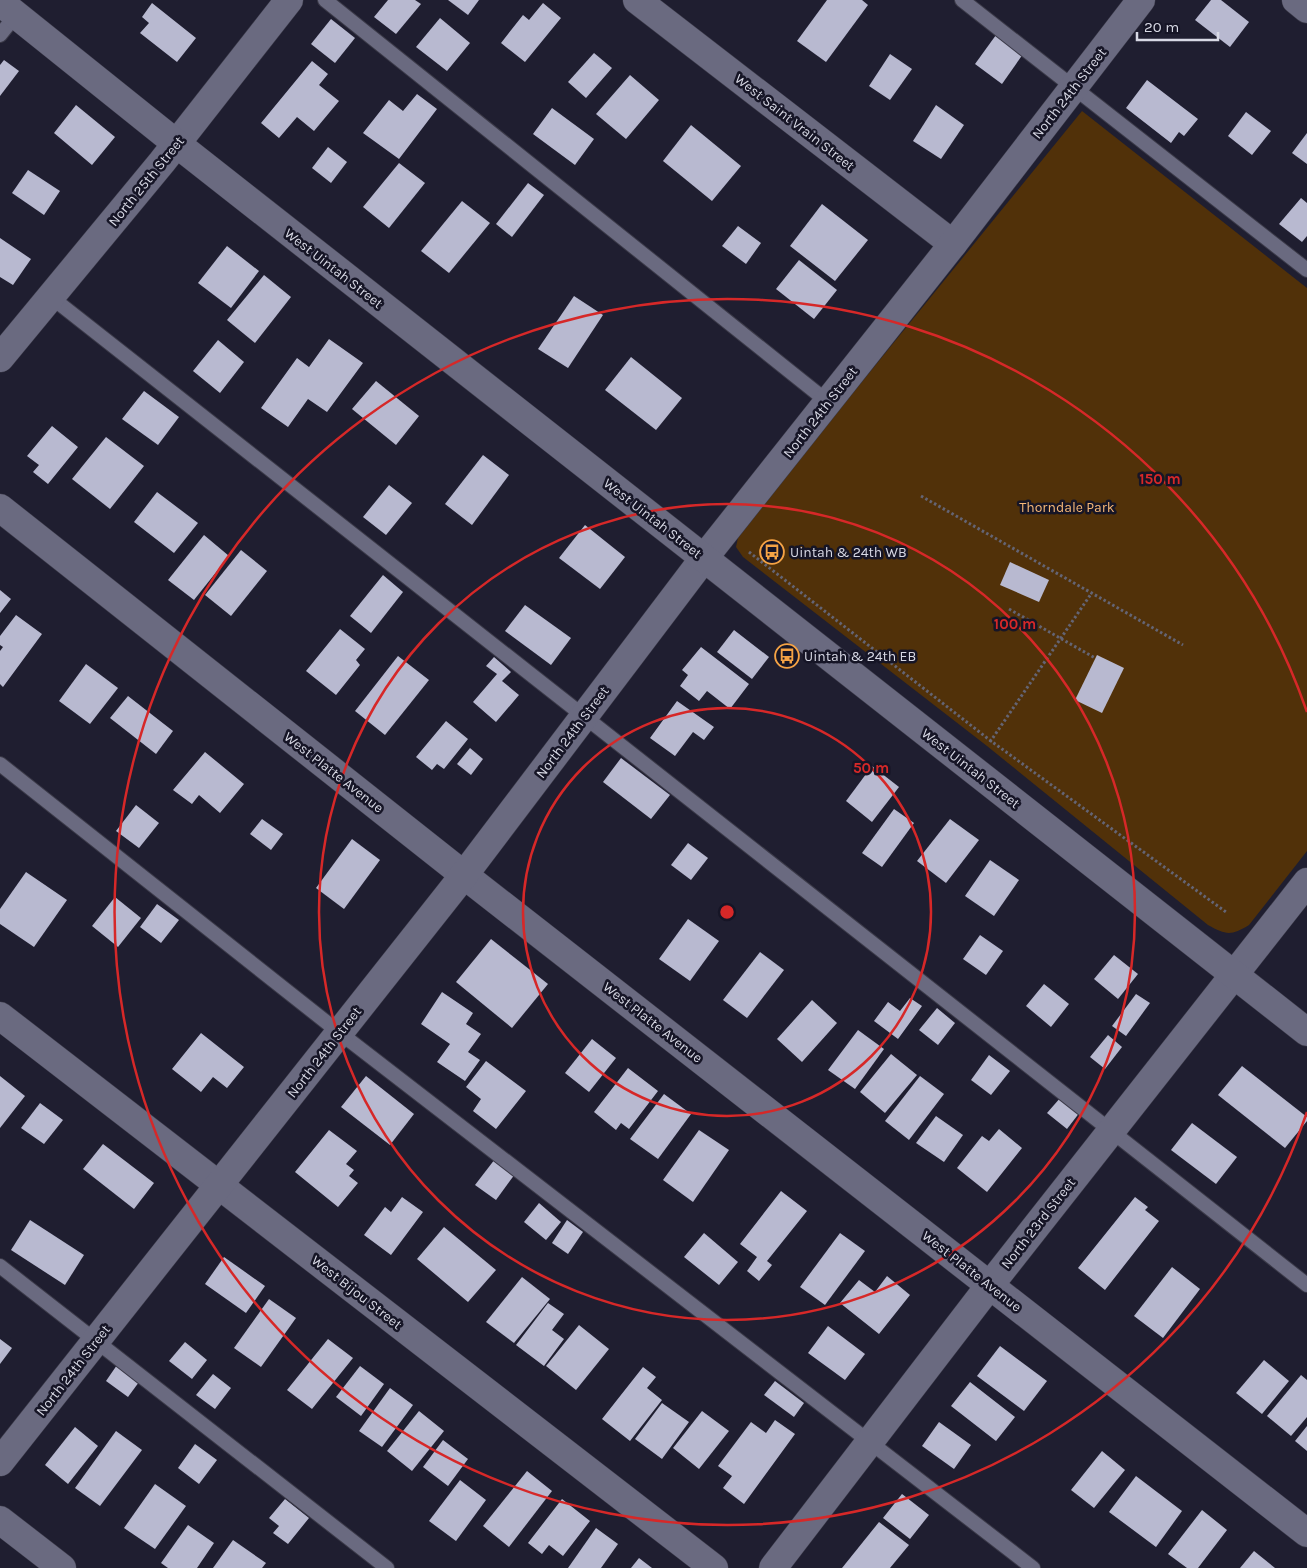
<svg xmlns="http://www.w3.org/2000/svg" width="1307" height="1568" viewBox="0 0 1307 1568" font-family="Karla,sans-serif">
<rect width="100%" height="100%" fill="#1f1e30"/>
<path fill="#513109" d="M1082,111L1307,288V851L1249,925C1231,936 1226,935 1208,925L987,746L743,557L736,547L739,533Z"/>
<g fill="#b8b9d0">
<polygon points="388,0 415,0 421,4 396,34 374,17"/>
<polygon points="448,0 479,0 468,15"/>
<polygon points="827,0 862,0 868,5 826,62 797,41"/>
<polygon points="1211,0 1221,0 1249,22 1230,47 1195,20"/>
<polygon points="152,3 196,38 177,62 140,33 149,23 142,17"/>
<polygon points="543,3 561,18 525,62 501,43 523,15 529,20"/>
<polygon points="440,18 470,43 447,71 416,47"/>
<polygon points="331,19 355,38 335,63 311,44"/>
<polygon points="996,35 1023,54 1002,84 975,64"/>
<polygon points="594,53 612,68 586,98 568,82"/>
<polygon points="890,54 912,69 890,100 869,86"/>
<polygon points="4,60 19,71 0,96 0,65"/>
<polygon points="312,61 328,74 319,85 339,101 314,131 297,117 279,138 261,123"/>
<polygon points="630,75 659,100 626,139 596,114"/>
<polygon points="1147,80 1198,119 1184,136 1179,132 1171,143 1126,108"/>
<polygon points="417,94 437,109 399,159 363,133 389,100 403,111"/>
<polygon points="76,105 115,137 92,165 54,133"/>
<polygon points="936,105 964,125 941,159 913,141"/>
<polygon points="552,108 594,139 575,165 533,134"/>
<polygon points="1246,112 1271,131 1252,155 1228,136"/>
<polygon points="691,125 741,166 712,201 663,161"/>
<polygon points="1307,133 1307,164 1292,153"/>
<polygon points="328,147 347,162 331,183 312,168"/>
<polygon points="399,163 425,183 389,228 363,207"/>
<polygon points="28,170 60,191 44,215 12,193"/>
<polygon points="528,183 544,195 512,237 496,224"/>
<polygon points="1301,198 1307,203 1307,236 1302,242 1279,224"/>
<polygon points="462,201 490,223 449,273 421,251"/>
<polygon points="822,204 868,240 835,281 790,246"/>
<polygon points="738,226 761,243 746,264 722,246"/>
<polygon points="0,238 31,259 13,285 0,277"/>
<polygon points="227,246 259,271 231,308 198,283"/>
<polygon points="799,260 837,290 814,319 776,289"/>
<polygon points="264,275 291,297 255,343 227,320"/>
<polygon points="574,296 603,315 568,368 538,349"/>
<polygon points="329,339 363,363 327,412 308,399 288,427 261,408 297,358 309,367"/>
<polygon points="218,340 244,362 220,393 193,371"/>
<polygon points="631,357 682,398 656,430 605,390"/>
<polygon points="376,381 419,416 396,445 352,409"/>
<polygon points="144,391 179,417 158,445 122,419"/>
<polygon points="52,426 78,447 48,484 33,472 39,465 27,456"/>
<polygon points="106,437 144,466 110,509 72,479"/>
<polygon points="483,455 509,475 472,525 445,504"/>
<polygon points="389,485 412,503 386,535 363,517"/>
<polygon points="157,492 198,523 174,553 134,522"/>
<polygon points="585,525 625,557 600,589 559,558"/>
<polygon points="204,535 229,556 194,600 168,580"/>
<polygon points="241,550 267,571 231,616 205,595"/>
<polygon points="1010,562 1049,580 1039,602 1000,585"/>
<polygon points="383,575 403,592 371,633 350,616"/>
<polygon points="0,590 11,599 0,613"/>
<polygon points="525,605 571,638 551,665 505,631"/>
<polygon points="16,615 42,634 3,687 0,684 0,651 3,647 0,645 0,636"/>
<polygon points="340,629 365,649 356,660 360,665 336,695 306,671"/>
<polygon points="734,630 769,657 752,679 717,652"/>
<polygon points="701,647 749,684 730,709 707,691 699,701 680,686 688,675 682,670"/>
<polygon points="1097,655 1124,668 1102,713 1075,700"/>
<polygon points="398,656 429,680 385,735 355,711"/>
<polygon points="494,657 511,672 502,681 519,695 496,722 473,702 497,674 486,666"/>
<polygon points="86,664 118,688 90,724 59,701"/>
<polygon points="128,696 173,731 156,754 110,718"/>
<polygon points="677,701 714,727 704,740 693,732 675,756 650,738"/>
<polygon points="446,721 468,739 444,769 437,764 432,770 416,757"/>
<polygon points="470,748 483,759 471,775 457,764"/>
<polygon points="205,752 244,784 220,813 199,795 192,804 173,790"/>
<polygon points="621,758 670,795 651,819 603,782"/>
<polygon points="872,766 899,787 872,822 846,801"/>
<polygon points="136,805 159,823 139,848 116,831"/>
<polygon points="894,809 914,823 882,867 862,853"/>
<polygon points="262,819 283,834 271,850 250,834"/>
<polygon points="950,819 979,840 946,883 917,861"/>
<polygon points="352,839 380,860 344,909 316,888"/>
<polygon points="688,843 708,858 691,880 671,865"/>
<polygon points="990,860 1019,880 994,916 965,896"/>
<polygon points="26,872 67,900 34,947 0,924 0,909"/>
<polygon points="115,897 141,918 118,947 92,926"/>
<polygon points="157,904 179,920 161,943 140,927"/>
<polygon points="688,919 719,941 690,981 659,959"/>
<polygon points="980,935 1003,951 986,975 963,959"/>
<polygon points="491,939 548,984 512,1028 456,982"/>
<polygon points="760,952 784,970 747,1018 723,1000"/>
<polygon points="1114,955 1138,974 1118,999 1094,979"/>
<polygon points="1044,984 1069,1004 1051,1027 1026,1006"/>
<polygon points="442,992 473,1013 466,1024 481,1034 468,1052 480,1060 465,1081 437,1062 450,1044 421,1024"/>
<polygon points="1136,994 1150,1003 1126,1036 1112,1026"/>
<polygon points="910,998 922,1006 898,1039 874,1021 888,1002 900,1011"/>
<polygon points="812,1000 837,1023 802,1062 777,1039"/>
<polygon points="937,1008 955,1023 938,1045 919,1030"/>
<polygon points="858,1030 884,1049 855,1089 828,1070"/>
<polygon points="201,1033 244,1067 227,1088 213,1077 201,1092 172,1069"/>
<polygon points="1108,1035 1122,1047 1105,1069 1090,1057"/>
<polygon points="592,1039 616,1058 589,1092 565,1073"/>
<polygon points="891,1054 917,1075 885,1113 860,1092"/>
<polygon points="989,1055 1010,1071 991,1095 971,1080"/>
<polygon points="486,1061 526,1091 496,1129 473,1111 481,1099 466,1087"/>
<polygon points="1242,1066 1307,1117 1307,1121 1285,1148 1218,1095"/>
<polygon points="628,1068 658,1091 629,1129 621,1123 616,1130 594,1112"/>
<polygon points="0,1076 25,1096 0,1128"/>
<polygon points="366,1076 414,1114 390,1145 341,1107"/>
<polygon points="920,1076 944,1094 909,1140 885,1121"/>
<polygon points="664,1094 691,1114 658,1159 630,1139"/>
<polygon points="1061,1097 1080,1112 1067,1129 1047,1113"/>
<polygon points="40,1103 63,1120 44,1144 21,1128"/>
<polygon points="936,1116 963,1135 944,1162 916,1143"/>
<polygon points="1192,1123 1237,1157 1216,1184 1171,1150"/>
<polygon points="999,1129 1022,1148 987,1192 957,1168 982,1136 989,1141"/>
<polygon points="329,1130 357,1151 346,1164 354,1170 349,1176 358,1183 338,1207 295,1172"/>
<polygon points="699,1130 729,1150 693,1202 663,1180"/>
<polygon points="103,1144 154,1183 134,1209 83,1169"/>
<polygon points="495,1159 515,1174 496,1200 475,1185"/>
<polygon points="781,1191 807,1211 767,1261 772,1265 759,1281 747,1271 757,1257 740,1244"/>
<polygon points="402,1197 423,1212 391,1255 364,1235 385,1207 391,1212"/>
<polygon points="1135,1197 1148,1207 1145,1210 1159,1221 1105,1290 1078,1268"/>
<polygon points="539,1203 561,1222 546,1240 524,1222"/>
<polygon points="30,1220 84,1255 65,1285 11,1250"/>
<polygon points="567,1220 583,1232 568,1254 552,1243"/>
<polygon points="444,1227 496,1270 468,1302 417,1259"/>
<polygon points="704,1233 738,1262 719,1285 684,1257"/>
<polygon points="840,1233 865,1251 825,1305 800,1287"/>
<polygon points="224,1257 265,1286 246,1313 205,1284"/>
<polygon points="1172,1267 1200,1289 1163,1338 1134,1316"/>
<polygon points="887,1276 910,1295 879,1334 840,1303 859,1280 875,1292"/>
<polygon points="522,1277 550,1299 514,1343 486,1322"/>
<polygon points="269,1299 296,1318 261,1367 234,1348"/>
<polygon points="548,1303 564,1314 552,1330 564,1339 544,1366 516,1345"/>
<polygon points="579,1325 609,1349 576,1390 546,1366"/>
<polygon points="828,1326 865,1354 845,1380 808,1353"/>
<polygon points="0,1339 12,1348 0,1364"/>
<polygon points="328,1339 353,1358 312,1409 287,1390"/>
<polygon points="185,1342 207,1360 192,1379 169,1361"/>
<polygon points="1000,1346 1047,1381 1024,1411 977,1376"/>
<polygon points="1264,1360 1289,1381 1262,1414 1236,1393"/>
<polygon points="117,1365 139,1382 128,1397 106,1381"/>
<polygon points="360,1366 384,1384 361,1416 336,1397"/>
<polygon points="643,1367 656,1377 647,1388 662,1400 630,1441 602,1419"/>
<polygon points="213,1374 231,1388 215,1409 196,1395"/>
<polygon points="1301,1375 1307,1380 1307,1417 1291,1436 1267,1416"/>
<polygon points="775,1381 804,1403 794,1417 764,1395"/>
<polygon points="970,1382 1015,1417 996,1441 951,1406"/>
<polygon points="390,1388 413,1405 382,1447 359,1431"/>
<polygon points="662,1403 689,1422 662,1459 635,1439"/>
<polygon points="419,1411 444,1431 412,1471 387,1451"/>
<polygon points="702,1411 729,1431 699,1469 673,1448"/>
<polygon points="775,1420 795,1434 744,1504 723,1488 732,1476 718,1466 751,1422 766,1433"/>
<polygon points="939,1422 971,1445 954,1469 922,1446"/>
<polygon points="1307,1426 1307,1451 1295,1441"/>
<polygon points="75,1427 98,1446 68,1484 45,1465"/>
<polygon points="116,1431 142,1450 100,1506 75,1488"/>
<polygon points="443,1440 468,1459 448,1486 423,1467"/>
<polygon points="195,1444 217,1460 199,1484 178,1468"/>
<polygon points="1102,1451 1125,1470 1094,1508 1071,1490"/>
<polygon points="527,1471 552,1491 509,1547 483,1526"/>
<polygon points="1136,1476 1182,1511 1156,1547 1109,1512"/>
<polygon points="460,1480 486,1500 456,1541 429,1521"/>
<polygon points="155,1484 186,1506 155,1549 124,1528"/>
<polygon points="902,1494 929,1515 910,1539 883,1518"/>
<polygon points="285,1499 309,1518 288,1544 273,1533 279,1526 269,1518"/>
<polygon points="562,1499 590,1521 563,1556 549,1545 542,1554 528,1543"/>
<polygon points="1202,1510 1227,1530 1198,1568 1187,1568 1168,1554"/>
<polygon points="879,1522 909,1545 890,1568 842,1568"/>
<polygon points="188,1525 214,1543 197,1568 168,1568 161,1563"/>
<polygon points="596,1528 618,1544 601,1568 568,1568"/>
<polygon points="233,1540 266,1563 262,1568 213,1568"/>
<polygon points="1254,1551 1275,1568 1240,1568"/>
<polygon points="639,1558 652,1568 631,1568"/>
</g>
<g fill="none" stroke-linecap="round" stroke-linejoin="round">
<g stroke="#3b3a48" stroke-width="16">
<g id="service">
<polyline points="325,0 828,402"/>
<polyline points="962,0 1307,270"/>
<polyline points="0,35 16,15"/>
<polyline points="51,297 1307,1285"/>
<polyline points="0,764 340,1033 1033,1568"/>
<polyline points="0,1266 387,1568"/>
</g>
</g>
<g stroke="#3b3a48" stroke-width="29">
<g id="minor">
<polyline points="637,0 953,244"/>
<polyline points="1296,0 1307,9"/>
<polyline points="0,358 162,162 289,0"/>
<polyline points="0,508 464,875 1307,1533"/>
<polyline points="0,1016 714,1568"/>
<polyline points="0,1462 464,875 704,558 953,244 1141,0"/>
<polyline points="0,1520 62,1568"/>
<polyline points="773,1568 990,1285 1307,882"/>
</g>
</g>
<g stroke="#3b3a48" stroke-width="29">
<polyline id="secondary" points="0,2 177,144 1307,1032"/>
</g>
<g stroke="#646474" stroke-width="3" stroke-dasharray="2.5 2.5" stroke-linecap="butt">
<polyline points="921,496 1183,645"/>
<polyline points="749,552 991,741 1226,912"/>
<polyline points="1009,609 1095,658"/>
<polyline points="990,742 1091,594"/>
</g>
<use href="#service" stroke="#6a6a80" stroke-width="14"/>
<use href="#minor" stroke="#6a6a80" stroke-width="28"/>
<use href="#secondary" stroke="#6a6a80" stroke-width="28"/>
</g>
<g fill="none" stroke="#d62828" stroke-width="2.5">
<circle cx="727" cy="912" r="204"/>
<circle cx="727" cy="912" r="408"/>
<path d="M1307 1112A613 613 0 1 1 1307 712"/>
</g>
<defs>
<g id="bus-ring" transform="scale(1.25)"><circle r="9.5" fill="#161526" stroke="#f5a345" stroke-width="1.5"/><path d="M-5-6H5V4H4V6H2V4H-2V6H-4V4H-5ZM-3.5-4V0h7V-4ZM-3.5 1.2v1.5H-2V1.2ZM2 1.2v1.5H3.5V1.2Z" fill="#f5a345"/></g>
</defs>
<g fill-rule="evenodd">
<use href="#bus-ring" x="772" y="552"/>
<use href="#bus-ring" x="787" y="656"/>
</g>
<g text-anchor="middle" stroke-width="5" stroke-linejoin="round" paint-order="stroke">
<g font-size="14" fill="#d8d9e5" stroke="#161526">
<text transform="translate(1069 93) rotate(-52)" y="5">North 24th Street</text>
<text transform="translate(795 122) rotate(38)" y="5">West Saint Vrain Street</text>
<text transform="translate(146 181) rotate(-51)" y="5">North 25th Street</text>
<text transform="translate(334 268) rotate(38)" y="5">West Uintah Street</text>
<text transform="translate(820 412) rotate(-52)" y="5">North 24th Street</text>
<text transform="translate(653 518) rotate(38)" y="5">West Uintah Street</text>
<text transform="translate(572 732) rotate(-53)" y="5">North 24th Street</text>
<text transform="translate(971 768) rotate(38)" y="5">West Uintah Street</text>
<text transform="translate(334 772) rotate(38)" y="5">West Platte Avenue</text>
<text transform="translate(653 1022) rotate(38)" y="5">West Platte Avenue</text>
<text transform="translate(324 1052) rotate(-52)" y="5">North 24th Street</text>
<text transform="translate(1038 1223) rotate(-52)" y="5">North 23rd Street</text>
<text transform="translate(972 1271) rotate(38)" y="5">West Platte Avenue</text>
<text transform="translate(357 1292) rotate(38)" y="5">West Bijou Street</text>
<text transform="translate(73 1370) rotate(-52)" y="5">North 24th Street</text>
</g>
<g font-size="14" fill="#f6b878" stroke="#161526">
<text x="1067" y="512">Thorndale Park</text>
</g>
<g font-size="14" fill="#d8d9e5" stroke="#161526" text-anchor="start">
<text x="790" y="557">Uintah &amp; 24th WB</text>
<text x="804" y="661">Uintah &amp; 24th EB</text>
</g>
</g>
<circle cx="727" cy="912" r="8" fill="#d62828" stroke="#161526" stroke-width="2.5"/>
<g font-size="15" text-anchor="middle" font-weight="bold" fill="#d62828" stroke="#161526" stroke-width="5" stroke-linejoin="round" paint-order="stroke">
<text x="1160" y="484">150 m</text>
<text x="1015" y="629">100 m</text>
<text x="871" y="773">50 m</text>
</g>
<path d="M1137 32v8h81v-8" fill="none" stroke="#d8d9e5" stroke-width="2.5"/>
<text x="1144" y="32" font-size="15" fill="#d8d9e5" stroke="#161526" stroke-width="4" paint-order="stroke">20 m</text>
</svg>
